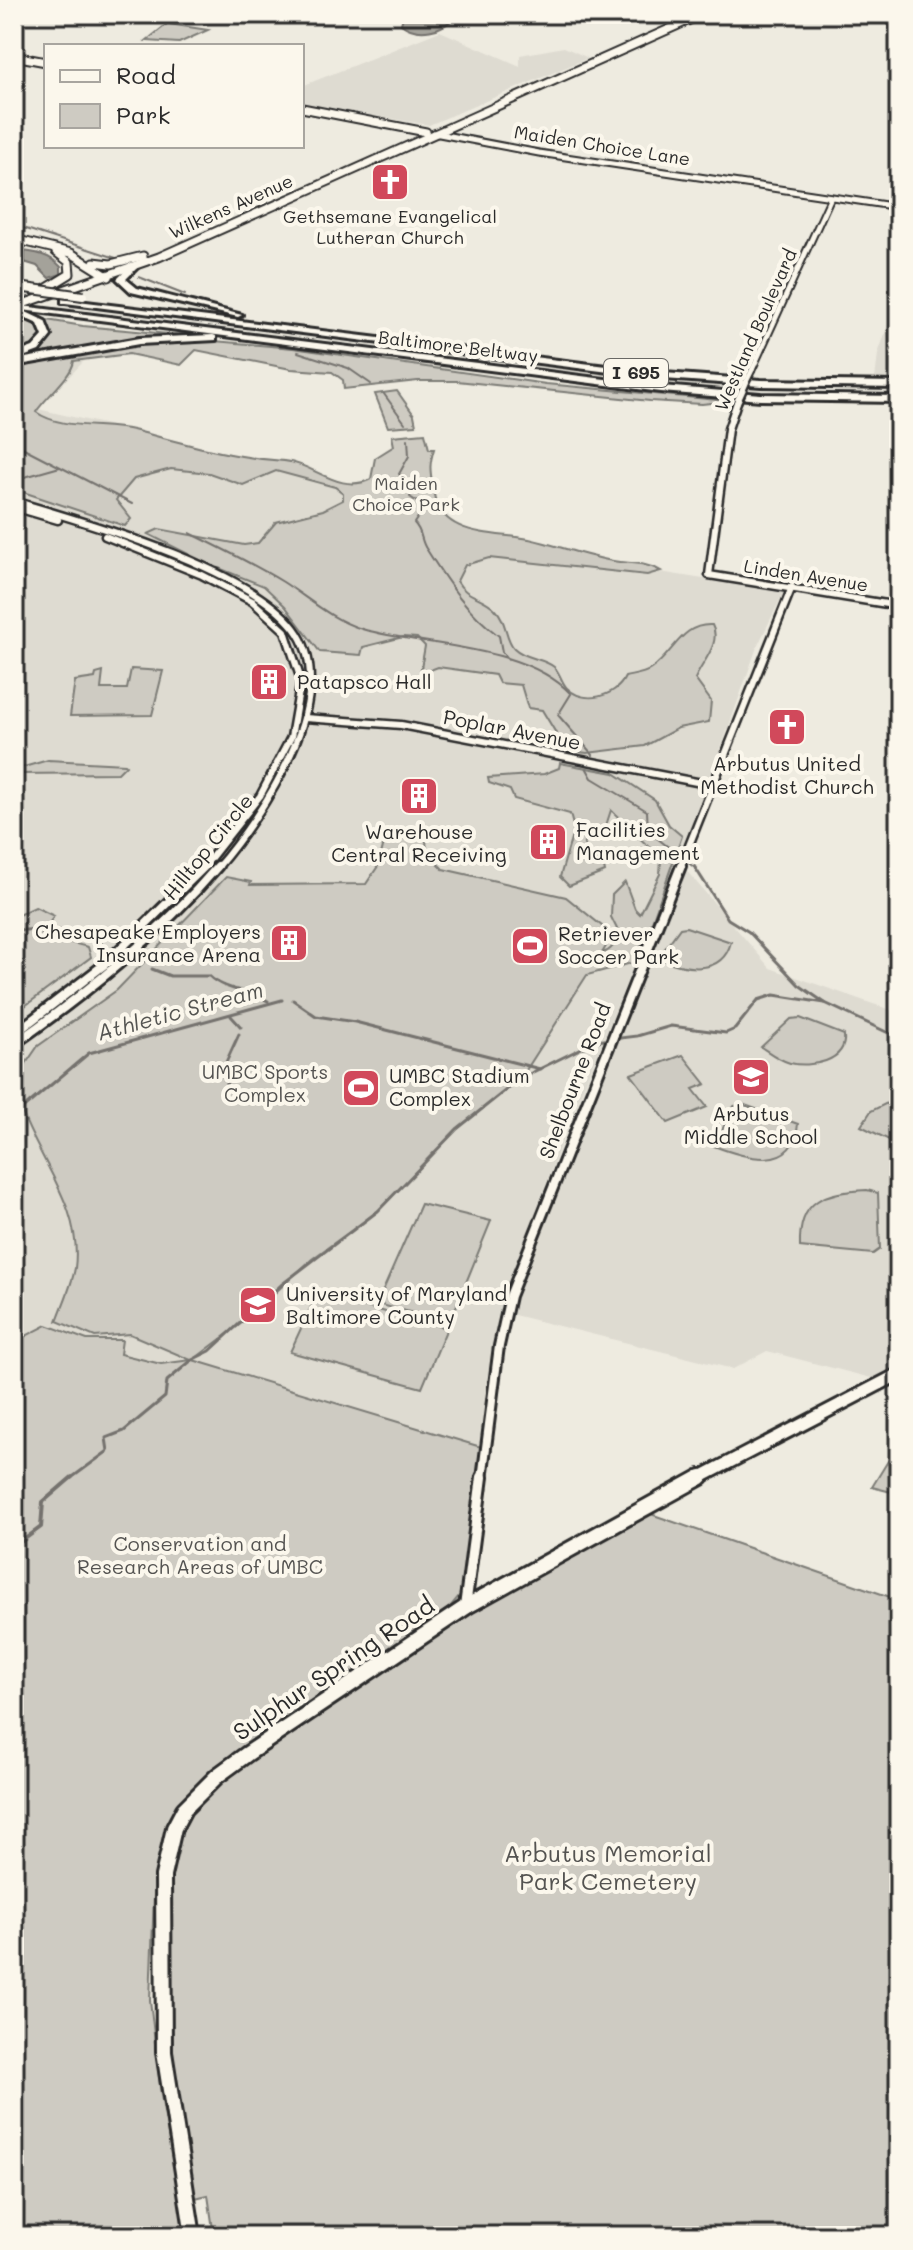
<svg xmlns="http://www.w3.org/2000/svg" width="913" height="2250" viewBox="0 0 913 2250" font-family="Mali,sans-serif">
<rect width="100%" height="100%" fill="#eeebe0"/>
<filter id="ink" filterUnits="userSpaceOnUse"><feTurbulence type="fractalNoise" baseFrequency=".0125" numOctaves="2"/><feDisplacementMap in="SourceGraphic" scale="16" xChannelSelector="R" yChannelSelector="G"/><feConvolveMatrix kernelMatrix="1 2 1 2 8 2 1 2 1" color-interpolation-filters="sRGB"/></filter>
<g filter="url(#ink)">
<g fill="#dedbd1">
<polygon points="440,31 520,66 520,55 564,47 588,58 429,125 302,104 302,86"/>
<polygon points="899,293 899,378 875,379 878,354"/>
<polygon points="84,361 38,409 230,453 379,496 364,514 635,568 784,592 757,647 713,771 566,1131 505,1294 498,1315 460,1595 450,1607 206,1775 185,1798 164,1834 154,1895 150,2000 161,2095 186,2236 14,2236 14,370"/>
<polygon points="685,869 770,968 899,1013 899,1366 875,1379 767,1351 733,1369 510,1314"/>
</g>
<g fill="#cecbc2" stroke="#7c7b76" stroke-width="2">
<polygon points="167,24 169,24 208,30 179,43 146,41"/>
<path d="M14,315C26,317 38,320 43,332L39,342L14,354Z"/>
<polygon points="47,320 83,326 190,336 120,342 14,359 38,352 51,337"/>
<path d="M203,340L293,348L546,384L729,401L702,404L650,401L457,381H418L344,389L343,380L332,372L291,369L196,350L181,365L129,354L74,361C72,376 46,397 36,412C61,430 103,423 133,430C183,443 232,458 284,461C313,463 339,495 371,479L375,458L394,446L392,436L425,433L429,449H434C428,468 431,472 433,490C440,538 493,532 529,539C557,545 584,556 613,561C630,564 646,562 661,571L647,575L489,558L465,565L457,581C466,598 484,596 496,610C507,621 505,639 514,648C525,659 543,658 554,667C560,672 561,682 567,688C584,705 616,697 625,677C633,675 644,674 651,669C674,654 681,623 712,625C722,643 702,662 695,679L711,701L709,722L678,728L645,746L587,753L572,751L562,743L542,710L528,708L521,685L499,683L495,675L438,667L420,674L425,646L417,638L403,637L363,647L361,655L320,652L285,606L264,586L206,563L148,534L159,529L244,545L258,543L276,522L323,510L343,500V493L335,487L276,471L243,485L209,473L171,469L134,479L116,500L131,519L125,526L14,489V365L160,341Z"/>
<polygon points="397,391 414,415 416,425 388,427 375,394"/>
<polygon points="131,669 163,671 152,715 70,716 75,681 95,678 96,674 103,672 101,689 127,689"/>
<polygon points="48,760 125,764 126,765 118,773 18,774 17,769"/>
<path d="M560,763L614,773L655,800L669,825L682,836L647,936L632,963L587,975L521,1078L457,1129L378,1211L312,1259L242,1323L193,1360L481,1447L460,1595L450,1607L206,1775L185,1798L164,1834L154,1895L150,2000L161,2095L186,2236H14V1342L47,1325L87,1340H122L120,1354L161,1364L191,1360L130,1334L95,1337L57,1321C63,1304 72,1285 75,1268C84,1197 23,1147 14,1081L38,1046L117,990L226,877L251,882L250,885L366,884L378,866L387,831L426,839L427,853L443,869L566,897L613,935L602,953C612,951 616,942 619,933L611,917L612,895L625,882L635,909L640,914L660,874L661,859L611,810L603,835L585,842L584,848L604,867L605,872L569,886L560,877L574,829L570,814L514,799L510,790L489,783L488,778L544,774L559,768Z"/>
<polygon points="35,907 54,916 41,935 88,947 91,957 14,1014 14,917"/>
<path d="M686,927L731,942C722,977 684,969 658,958L680,928Z"/>
<path d="M800,1018L844,1035C847,1062 810,1068 790,1063C779,1060 770,1053 761,1047L791,1019Z"/>
<polygon points="683,1055 706,1084 693,1089 707,1107 668,1123 631,1074"/>
<polygon points="899,1097 899,1145 861,1126 871,1111"/>
<path d="M742,1104L798,1124C794,1173 745,1158 714,1146L734,1106Z"/>
<path d="M867,1190L878,1193L880,1249L873,1254L800,1247C798,1199 825,1192 867,1190Z"/>
<polygon points="421,1204 491,1221 450,1322 377,1304"/>
<polygon points="317,1294 447,1328 422,1388 290,1352"/>
<polygon points="899,1443 899,1494 872,1487"/>
<polygon points="645,1512 899,1600 899,2233 214,2236 208,2195 195,2198 169,2051 169,1876 179,1832 188,1815 220,1781 461,1616"/>
</g>
<g fill="#a4a29a" stroke="#74726e" stroke-width="2">
<path d="M409,14H456V16C443,31 418,37 401,24L403,16Z"/>
<path d="M14,250C32,252 49,253 61,267V274L49,278L37,266L14,259Z"/>
</g>
<g fill="none" stroke-linecap="round" stroke-linejoin="round">
<g stroke="#74726e" stroke-width="2">
<polyline points="14,225 116,258"/>
<polyline points="139,277 185,295"/>
<polyline points="298,352 348,368 371,384"/>
<polyline points="384,394 405,423"/>
<path d="M408,439L409,456L399,474L412,485L410,497L420,504L421,513L414,523C423,532 420,541 427,550C448,583 467,612 499,636L502,652L508,660"/>
<polyline points="14,443 132,504"/>
<polyline points="14,480 60,467"/>
<path d="M190,533C221,548 253,564 283,582C308,598 332,620 362,629C424,647 524,644 571,694L558,715L593,755"/>
<polyline points="587,769 592,778 647,811 648,831 695,868"/>
</g>
<g stroke="#74726e" stroke-width="3">
<polyline points="694,866 728,919 749,932 799,985 825,1003 899,1038"/>
<polyline points="14,931 50,928 101,942"/>
<path d="M152,969L170,976H209C223,990 250,991 268,1001"/>
<polyline points="293,1000 316,1016 355,1022 540,1069"/>
<polyline points="231,1016 241,1027"/>
<polyline points="228,1088 222,1071 239,1034"/>
<polyline points="14,1116 89,1053 282,1000"/>
<polyline points="70,1479 108,1451 106,1438 124,1431 165,1397 167,1381 192,1360 210,1351 281,1285 378,1211 457,1129 521,1078 596,1041 637,1036 671,1026 726,1033 735,1029 758,1000 774,995 825,1003"/>
</g>
<polyline stroke="#74726e" stroke-width="4" points="14,1547 41,1527 43,1502 72,1477"/>
<g stroke="#2b2b2b" stroke-width="9">
<g id="minor-far3">
<polyline points="434,133 539,153 899,207"/>
<polyline points="752,370 831,197"/>
</g>
</g>
<g stroke="#2b2b2b" stroke-width="11">
<g id="minor-far2">
<polyline points="737,402 728,429 709,575 899,606"/>
<path d="M14,501C88,523 247,567 294,628C345,695 260,818 217,868"/>
<polyline points="14,507 58,520"/>
<polyline points="105,536 202,575 252,601 285,631 301,680 291,737 260,796 203,868"/>
<polyline points="305,718 401,725 712,785"/>
<polyline points="680,868 792,587"/>
</g>
</g>
<g stroke="#2b2b2b" stroke-width="14">
<g id="minor-far1">
<polyline points="14,1034 105,964 205,866"/>
<path d="M14,1044C88,992 159,935 218,866"/>
<polyline points="482,1479 499,1346 510,1296 681,866"/>
</g>
</g>
<g stroke="#2b2b2b" stroke-width="16">
<polyline id="minor" points="465,1607 482,1477"/>
</g>
<g stroke="#2b2b2b" stroke-width="11">
<g id="major-far2">
<polyline points="14,56 46,62"/>
<polyline points="302,108 426,132"/>
<polyline points="14,239 71,253 109,277"/>
<polyline points="94,262 111,264 143,256"/>
<polyline points="39,293 70,274 69,262 56,252"/>
<polyline points="14,307 159,257 703,14"/>
</g>
</g>
<g stroke="#2b2b2b" stroke-width="17">
<polyline id="major-far1" points="697,1479 899,1374"/>
</g>
<g stroke="#2b2b2b" stroke-width="20">
<polyline id="major" points="193,2236 164,2052 163,1876 174,1828 184,1809 217,1776 247,1754 469,1605 701,1477"/>
</g>
<g stroke="#2b2b2b" stroke-width="6">
<g id="highway">
<polygon points="131,265 138,267 126,279 137,288 242,315 238,317 131,292 117,279"/>
<polygon points="14,285 29,288 25,290 14,289"/>
<polygon points="62,299 664,373 761,380 899,382 899,388 761,386 664,379 65,303 62,303"/>
<polygon points="14,305 661,386 761,394 899,396 899,402 761,400 661,392 14,309"/>
<polygon points="18,311 24,311 45,321 51,336 39,351 15,360 14,354 33,347 43,336 38,324 18,315"/>
<polygon points="213,335 216,336 216,340 139,344 14,366 14,360 139,338"/>
</g>
</g>
<use href="#minor-far3" stroke="#fbf7ec" stroke-width="5"/>
<use href="#minor-far2" stroke="#fbf7ec" stroke-width="6"/>
<use href="#minor-far1" stroke="#fbf7ec" stroke-width="8"/>
<use href="#minor" stroke="#fbf7ec" stroke-width="10"/>
<use href="#major-far2" stroke="#fbf7ec" stroke-width="7"/>
<use href="#major-far1" stroke="#fbf7ec" stroke-width="11"/>
<use href="#major" stroke="#fbf7ec" stroke-width="14"/>
<use href="#highway" fill="#fbf7ec" fill-rule="evenodd"/>
<g stroke="#2b2b2b" stroke-width="9" stroke-linecap="butt">
<polyline id="minor-bridge-far1" points="745,384 752,370"/>
</g>
<g stroke="#2b2b2b" stroke-width="11" stroke-linecap="butt">
<polyline id="minor-bridge" points="737,402 746,382"/>
</g>
<g stroke="#2b2b2b" stroke-width="12" stroke-linecap="butt">
<polyline id="highway-bridge" points="25,288 83,296"/>
</g>
<use href="#minor-bridge-far1" stroke="#fbf7ec" stroke-width="5"/>
<use href="#minor-bridge" stroke="#fbf7ec" stroke-width="6"/>
<use href="#highway-bridge" stroke="#fbf7ec" stroke-width="8"/>
</g>
</g>
<defs>
<g id="church-square" transform="scale(2)"><rect x="-9" y="-9" width="18" height="18" rx="4" fill="#d1495b" stroke="#fbf7ec"/><path d="M-1.2-6h2.4v3.5h3.3v2.4h-3.3V6h-2.4V-.1h-3.3v-2.4h3.3Z" fill="#fff"/></g>
<g id="building-square" transform="scale(2)"><rect x="-9" y="-9" width="18" height="18" rx="4" fill="#d1495b" stroke="#fbf7ec"/><path d="M-4-6H4V6H1V3H-1V6H-4ZM-2.5-4.3h1.7v1.8h-1.7ZM.8-4.3h1.7v1.8H.8ZM-2.5-1h1.7V.8h-1.7ZM.8-1h1.7V.8H.8Z" fill="#fff"/></g>
<g id="stadium-square" transform="scale(2)"><rect x="-9" y="-9" width="18" height="18" rx="4" fill="#d1495b" stroke="#fbf7ec"/><path d="M0-5a6.5 5 0 1 0 0 10a6.5 5 0 1 0 0-10ZM-3.5-1.8h7v3.6h-7Z" fill="#fff"/></g>
<g id="school-square" transform="scale(2)"><rect x="-9" y="-9" width="18" height="18" rx="4" fill="#d1495b" stroke="#fbf7ec"/><path d="M0-5L7-2L0 1L-7-2ZM-4 1L0 2.5L4 1V4Q0 6-4 4Z" fill="#fff"/></g>
<g id="university-square" transform="scale(2)"><rect x="-9" y="-9" width="18" height="18" rx="4" fill="#d1495b" stroke="#fbf7ec"/><path d="M0-5L7-2L0 1L-7-2ZM-4 1L0 2.5L4 1V4Q0 6-4 4Z" fill="#fff"/></g>
</defs>
<g fill-rule="evenodd">
<use href="#church-square" x="390" y="182"/>
<use href="#building-square" x="269" y="682"/>
<use href="#church-square" x="787" y="727"/>
<use href="#building-square" x="419" y="796"/>
<use href="#building-square" x="548" y="842"/>
<use href="#building-square" x="289" y="943"/>
<use href="#stadium-square" x="530" y="946"/>
<use href="#school-square" x="751" y="1077"/>
<use href="#stadium-square" x="361" y="1088"/>
<use href="#university-square" x="258" y="1305"/>
</g>
<g text-anchor="middle" stroke-width="8" stroke-linejoin="round" paint-order="stroke">
<g font-size="18" fill="#2b2b2b" stroke="#fbf7ec">
<text transform="translate(602 146) rotate(9)" y="6">Maiden Choice Lane</text>
<text transform="translate(231 207) rotate(-24)" y="6">Wilkens Avenue</text>
<text transform="translate(756 330) rotate(-66)" y="6">Westland Boulevard</text>
<text transform="translate(458 347) rotate(7)" y="6">Baltimore Beltway</text>
<text transform="translate(806 576) rotate(9)" y="6">Linden Avenue</text>
</g>
<g font-size="18" fill="#2b2b2b" stroke="#fbf7ec">
<text x="390" y="223">Gethsemane Evangelical<tspan x="390" dy="21">Lutheran Church</tspan></text>
</g>
<rect fill="#fbf7ec" stroke="#696865" stroke-width="2" x="604" y="359" width="64" height="28" rx="6"/>
<g font-size="18" font-weight="bold" fill="#2b2b2b">
<text x="636" y="379">I 695</text>
</g>
<g font-size="18" fill="#545351" stroke="#fbf7ec">
<text x="406" y="490">Maiden<tspan x="406" dy="21">Choice Park</tspan></text>
</g>
<g font-size="20" fill="#2b2b2b" stroke="#fbf7ec" text-anchor="start">
<text x="297" y="689">Patapsco Hall</text>
<text x="787" y="771" text-anchor="middle">Arbutus United<tspan x="787" dy="23">Methodist Church</tspan></text>
<text x="576" y="837">Facilities<tspan x="576" dy="23">Management</tspan></text>
<text x="419" y="839" text-anchor="middle">Warehouse<tspan x="419" dy="23">Central Receiving</tspan></text>
<text x="261" y="939" text-anchor="end">Chesapeake Employers<tspan x="261" dy="23">Insurance Arena</tspan></text>
<text x="558" y="941">Retriever<tspan x="558" dy="23">Soccer Park</tspan></text>
<text x="389" y="1083">UMBC Stadium<tspan x="389" dy="23">Complex</tspan></text>
<text x="751" y="1121" text-anchor="middle">Arbutus<tspan x="751" dy="23">Middle School</tspan></text>
<text x="286" y="1301">University of Maryland<tspan x="286" dy="23">Baltimore County</tspan></text>
</g>
<g font-size="20" fill="#2b2b2b" stroke="#fbf7ec">
<text transform="translate(512 730) rotate(11)" y="7">Poplar Avenue</text>
<text transform="translate(208 847) rotate(-51)" y="7">Hilltop Circle</text>
<text transform="translate(575 1081) rotate(-69)" y="7">Shelbourne Road</text>
</g>
<g font-size="20" fill="#545351" stroke="#fbf7ec">
<text x="265" y="1079">UMBC Sports<tspan x="265" dy="23">Complex</tspan></text>
<text x="200" y="1551">Conservation and<tspan x="200" dy="23">Research Areas of UMBC</tspan></text>
</g>
<g font-size="22" font-style="italic" fill="#555552" stroke="#fbf7ec">
<text transform="translate(180 1011) rotate(-15)" y="8">Athletic Stream</text>
</g>
<g font-size="24" fill="#2b2b2b" stroke="#fbf7ec">
<text transform="translate(334 1669) rotate(-34)" y="8">Sulphur Spring Road</text>
</g>
<g font-size="24" fill="#545351" stroke="#fbf7ec">
<text x="608" y="1862">Arbutus Memorial<tspan x="608" dy="28">Park Cemetery</tspan></text>
</g>
</g>
<rect width="913" height="2250" fill="none" stroke="#fbf7ec" stroke-width="48"/>
<rect x="24" y="24" width="865" height="2202" fill="none" stroke="#2b2b2b" stroke-width="3" filter="url(#ink)"/>
<rect x="44" y="44" width="260" height="104" fill="#fbf7ec" stroke="#a8a59f" stroke-width="2"/>
<rect x="60" y="70" width="40" height="12" fill="#fbf7ec" stroke="#a8a59f" stroke-width="2"/>
<text x="116" y="84" font-size="24" fill="#2b2b2b">Road</text>
<rect x="60" y="104" width="40" height="24" fill="#cecbc2" stroke="#a8a59f" stroke-width="2"/>
<text x="116" y="124" font-size="24" fill="#2b2b2b">Park</text>
</svg>
